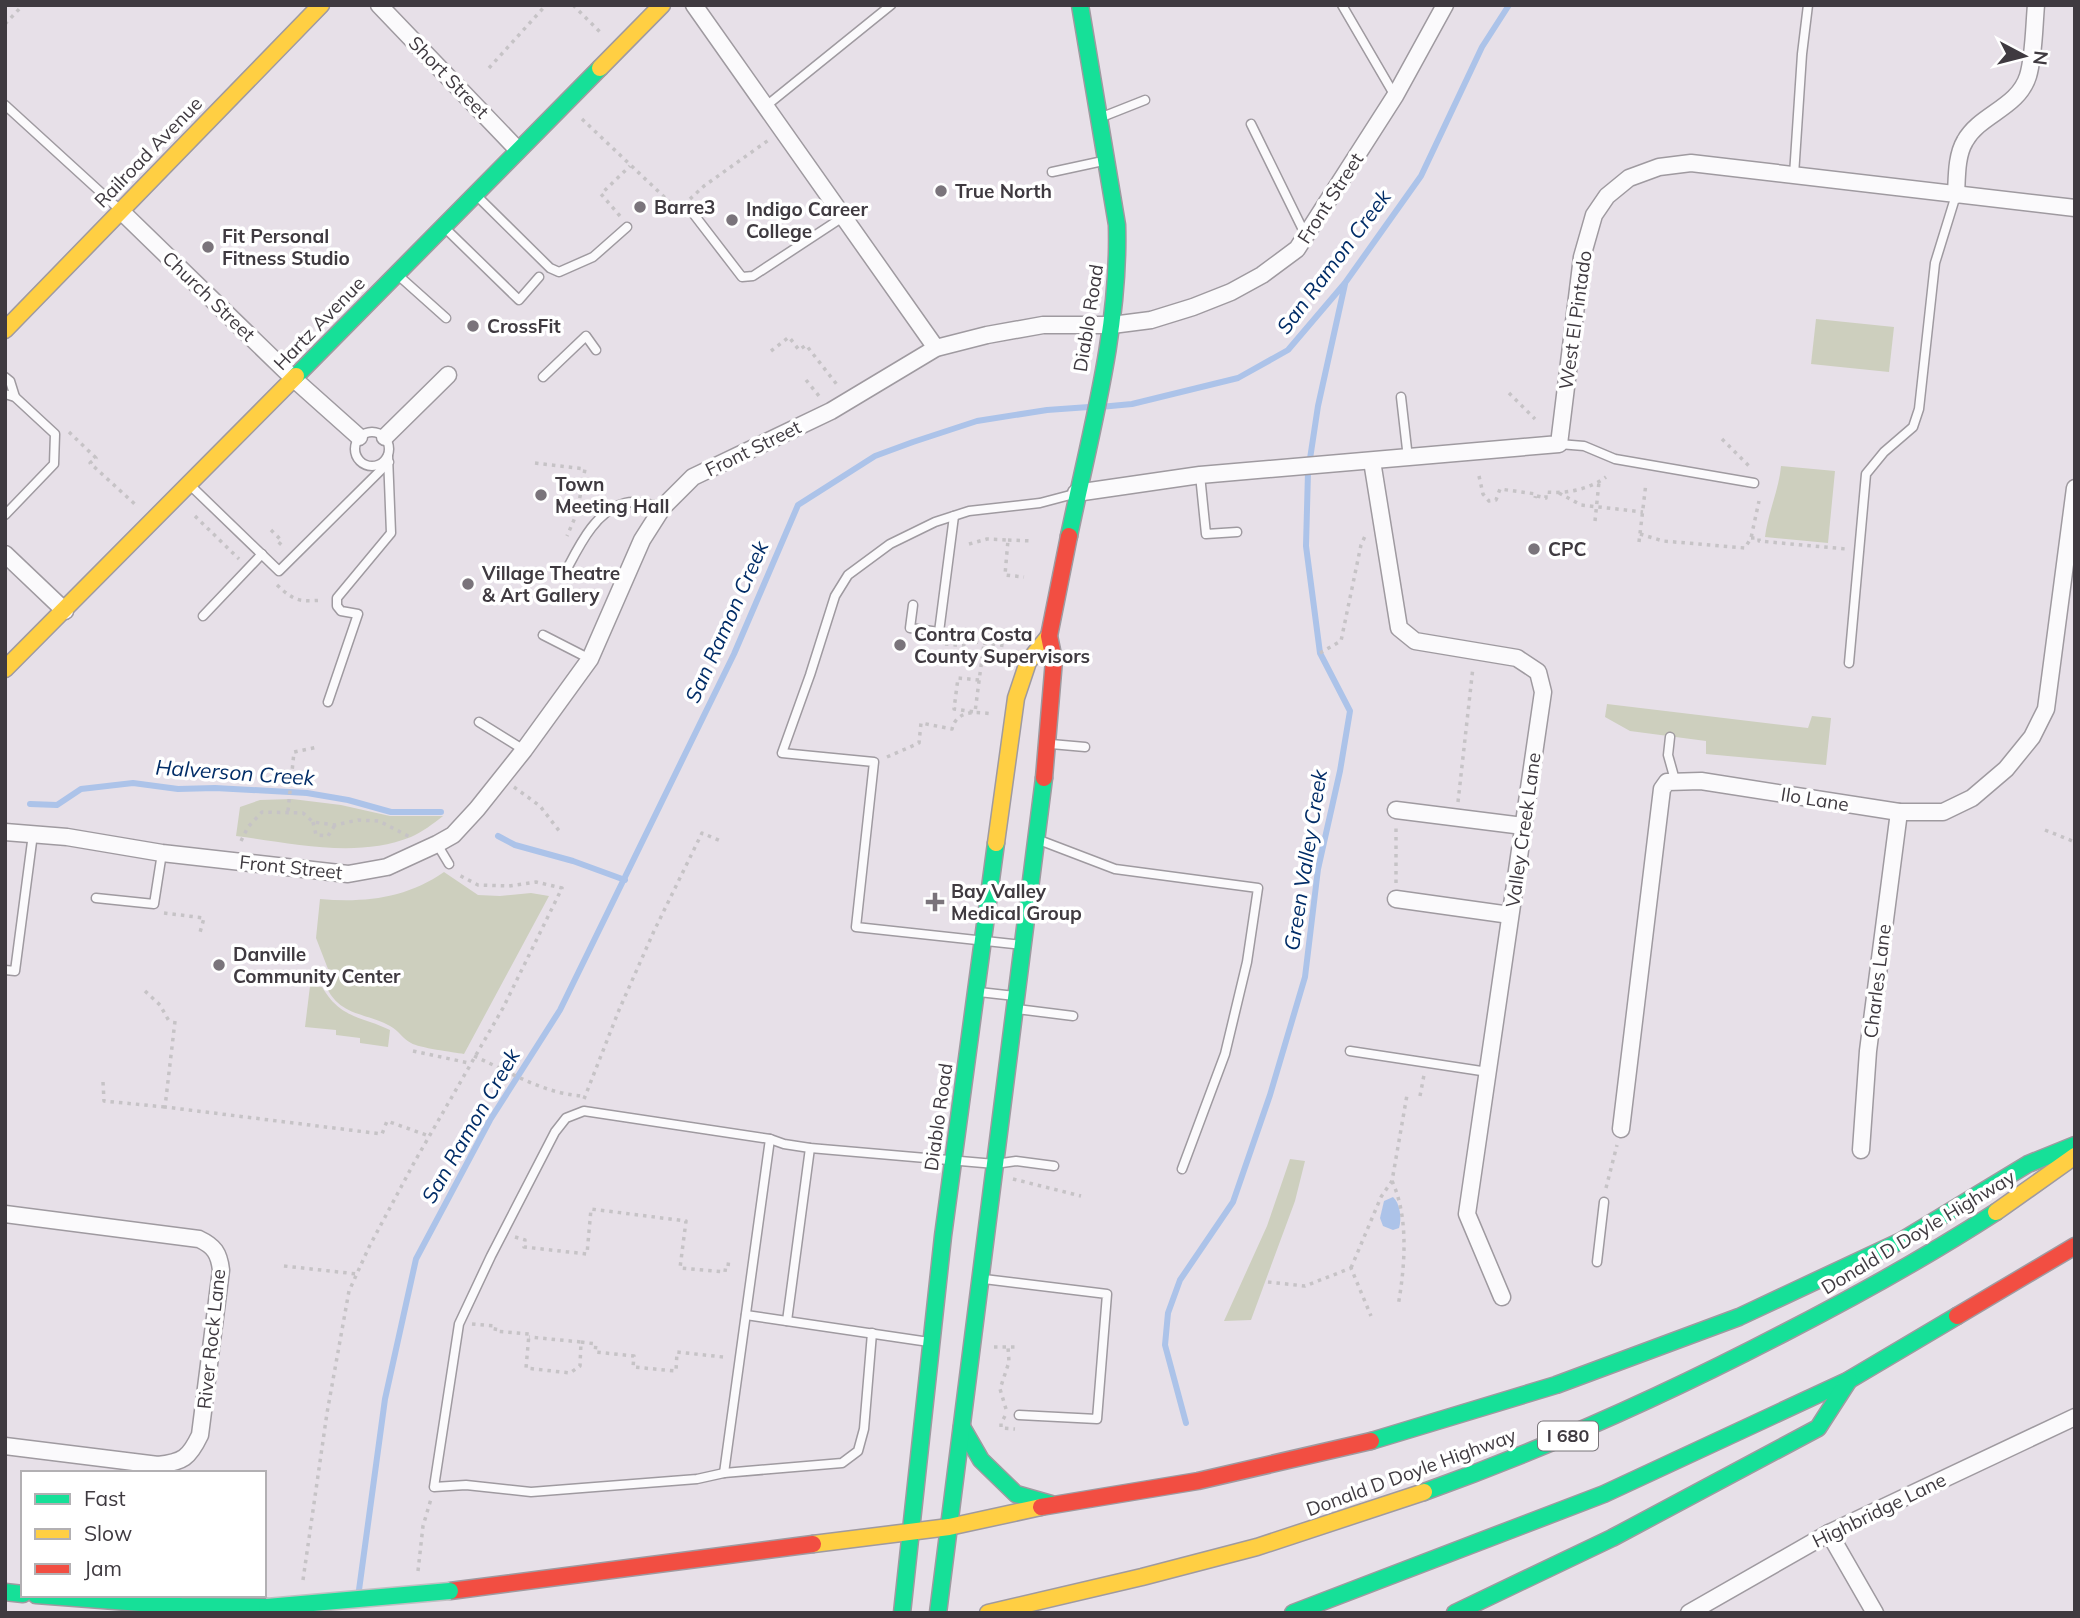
<svg xmlns="http://www.w3.org/2000/svg" width="2080" height="1618" viewBox="0 0 2080 1618" font-family="Mulish,sans-serif">
<rect width="100%" height="100%" fill="#e7e0e8"/>
<g fill="#cdcfbe">
<polygon points="1816,319 1894,327 1889,372 1811,364"/>
<path d="M1781,466L1835,471L1828,543L1765,537C1768,512 1779,490 1781,466Z"/>
<polygon points="1607,704 1808,728 1812,716 1831,718 1826,765 1706,754 1706,741 1630,731 1605,717"/>
<path d="M292,799L341,805L390,816H443C433,824 422,832 411,837C356,859 292,843 236,836L240,807L260,800Z"/>
<path d="M444,872L478,895L500,896L531,893L549,896L464,1054C453,1052 419,1048 411,1043C403,1039 398,1030 390,1026C367,1013 340,1016 327,988H331L333,970L328,969L316,938L320,899C365,903 407,898 444,872Z"/>
<path d="M310,986L322,987C341,1019 361,1016 390,1030L388,1047L360,1043V1038L336,1035V1030L305,1027Z"/>
<polygon points="1290,1159 1305,1161 1295,1201 1251,1320 1224,1321 1267,1226"/>
</g>
<path fill="#acc3e9" d="M1393,1197C1400,1203 1402,1219 1399,1228L1393,1230L1383,1226L1380,1218L1384,1201Z"/>
<g fill="none" stroke-linecap="round" stroke-linejoin="round">
<g stroke="#acc3e9" stroke-width="6">
<polyline points="1100,407 1132,404 1238,378 1288,350 1345,283 1421,176 1482,47 1509,5"/>
<polyline points="30,804 57,805 81,789 133,783 178,789 215,788 307,793 348,800 391,812 441,812"/>
<polyline points="498,836 515,845 573,861 625,880"/>
<polyline points="1186,1423 1165,1345 1168,1313 1180,1280 1233,1202 1270,1095 1305,977 1318,869 1340,771 1350,711 1320,653 1306,546 1308,472 1318,406 1345,284"/>
<polyline points="359,1590 385,1399 416,1259 490,1120 560,1010 734,654 798,505 875,456 913,442 977,421 1047,410 1089,407"/>
</g>
<g stroke="#9f9aa0" stroke-width="11">
<g id="lane">
<polyline points="1342,5 1395,96"/>
<polyline points="5,105 119,209"/>
<polyline points="766,106 891,5"/>
<polyline points="1102,117 1145,100"/>
<polyline points="1251,124 1306,236"/>
<polyline points="1052,172 1103,161"/>
<polyline points="1794,175 1802,54 1808,5"/>
<polyline points="477,196 550,268 559,272 593,257 627,227"/>
<polyline points="692,212 742,277 753,276 843,217"/>
<polyline points="446,229 519,300 539,277"/>
<polyline points="399,276 446,318"/>
<polyline points="5,377 10,381 15,397"/>
<polyline points="543,377 586,336 596,350"/>
<polyline points="5,394 15,397 55,434 54,464 5,515"/>
<polyline points="1401,397 1408,458"/>
<circle cx="372" cy="449" r="17"/>
<polyline points="1559,444 1584,446 1615,459 1754,483"/>
<polyline points="1200,475 1206,534 1237,532"/>
<polyline points="192,487 279,571 389,462"/>
<path d="M568,567C580,544 597,510 625,503C637,500 651,505 663,507"/>
<polyline points="913,605 910,628 939,632 954,516"/>
<polyline points="203,616 262,554"/>
<polyline points="543,635 590,659"/>
<polyline points="1849,663 1866,474 1884,452 1913,427 1919,409 1935,263 1956,195"/>
<polyline points="328,702 358,614 341,611 337,606 337,598 391,533 388,456"/>
<polyline points="479,722 524,750"/>
<polyline points="1670,737 1668,755 1675,780"/>
<polyline points="1051,744 1085,747"/>
<polyline points="1039,840 1115,869 1258,888 1247,962 1225,1054 1182,1169"/>
<polyline points="437,844 449,864"/>
<polyline points="96,898 154,904 162,853"/>
<polyline points="1022,945 856,927 874,762 782,753 810,675 835,596 848,575 890,544 935,522 969,511 1040,503 1074,494"/>
<polyline points="5,970 15,971 33,834"/>
<polyline points="979,992 1015,996"/>
<polyline points="1017,1009 1073,1016"/>
<polyline points="1350,1051 1488,1072"/>
<polyline points="1597,1262 1604,1202"/>
<polyline points="984,1279 1107,1294 1097,1419 1019,1415"/>
<polyline points="746,1315 929,1342"/>
<polyline points="787,1321 810,1148"/>
<polyline points="872,1333 864,1429 858,1451 842,1463 724,1473 697,1479 531,1492 466,1485 434,1487 459,1324 491,1256 555,1132 566,1118 584,1111 770,1139 784,1144 810,1148 995,1164 1016,1161 1054,1166"/>
<polyline points="724,1473 770,1139"/>
</g>
</g>
<g stroke="#9f9aa0" stroke-width="19">
<g id="street">
<polyline points="379,5 518,150"/>
<polyline points="694,5 936,348"/>
<path d="M1956,195C1957,178 1956,156 1965,141C1980,114 2018,108 2028,76C2034,56 2034,27 2036,5"/>
<polyline points="121,211 294,379 359,437"/>
<polyline points="385,437 448,375"/>
<polyline points="1372,461 1399,628 1415,641 1517,658 1538,672 1543,692 1467,1214 1502,1297"/>
<polyline points="1076,493 1200,475 1559,444 1582,257 1594,215 1607,196 1629,178 1659,167 1691,163 2075,208"/>
<polyline points="5,554 65,611"/>
<polyline points="1396,810 1523,826"/>
<polyline points="5,832 67,837 162,853 348,874 387,867 437,844 453,835 477,809 524,750 590,659 642,540 663,507 693,477 831,411 936,348 987,335 1043,325 1112,325 1151,320 1193,307 1231,292 1262,275 1297,249 1395,96 1445,5"/>
<polyline points="1396,899 1510,915"/>
<polyline points="1621,1129 1662,789 1667,782 1701,781 1899,812 1943,812 1972,798 2006,769 2032,737 2046,709 2075,488"/>
<polyline points="1861,1150 1868,1051 1899,812"/>
<path d="M5,1214L199,1239C214,1246 219,1253 221,1270L200,1435C189,1458 183,1462 158,1465L5,1446"/>
<polyline points="1829,1533 1875,1613"/>
<polyline points="1689,1613 1829,1533 2075,1417"/>
</g>
</g>
<g stroke="#9f9aa0" stroke-width="19">
<g id="fast">
<polyline points="296,376 600,68"/>
<path d="M1069,536C1090,434 1120,330 1117,225L1080,5"/>
<polyline points="962,1427 981,1460 1016,1494 1051,1504"/>
<polyline points="1371,1441 1556,1385 1739,1317 1901,1241 2028,1164 2075,1145"/>
<path d="M1424,1492C1547,1448 1667,1394 1784,1333C1856,1296 1928,1256 1996,1212"/>
<polyline points="5,1592 23,1594"/>
<polyline points="36,1595 181,1606 267,1607"/>
<polyline points="902,1613 943,1236 996,843"/>
<polyline points="938,1613 1044,778"/>
<polyline points="1293,1613 1604,1494 1849,1380 1957,1316"/>
<polyline points="1455,1613 1612,1538 1818,1428 1849,1380"/>
</g>
</g>
<g stroke="#9f9aa0" stroke-width="19">
<g id="slow">
<polyline points="600,68 662,5"/>
<polyline points="5,330 321,5"/>
<polyline points="5,669 296,376"/>
<polyline points="996,843 1016,698 1028,662 1049,636"/>
<polyline points="1996,1212 2075,1156"/>
<polyline points="813,1544 949,1527 1041,1507"/>
<polyline points="988,1613 1142,1577 1257,1547 1424,1492"/>
</g>
</g>
<g stroke="#9f9aa0" stroke-width="19">
<g id="jam">
<polyline points="1044,778 1054,660 1049,636 1069,536"/>
<polyline points="1957,1316 2075,1246"/>
<polyline points="1041,1507 1198,1481 1371,1441"/>
<polyline points="450,1591 813,1544"/>
</g>
</g>
<g stroke="#c6c3c6" stroke-width="3.5" stroke-dasharray="3.5 5" stroke-linecap="butt">
<polyline points="573,5 600,32"/>
<polyline points="5,24 23,5"/>
<polyline points="489,68 546,5"/>
<polyline points="582,119 677,209 680,206"/>
<polyline points="690,199 704,186 770,139"/>
<polyline points="620,216 601,194 630,166"/>
<polyline points="771,351 789,337 799,350 806,345 838,386"/>
<polyline points="806,380 819,396"/>
<polyline points="1509,393 1535,419"/>
<polyline points="69,432 96,458 90,463 138,507"/>
<polyline points="1722,439 1750,467"/>
<polyline points="535,463 585,469 577,513 567,536"/>
<polyline points="1479,476 1483,494 1489,501 1496,500 1500,489 1536,494 1535,498"/>
<polyline points="1559,493 1581,505 1643,512"/>
<path d="M1537,496L1546,498V492C1566,494 1590,489 1606,477"/>
<polyline points="195,516 239,559"/>
<polyline points="1595,521 1599,482"/>
<polyline points="271,530 282,541 276,548"/>
<polyline points="1640,534 1663,541 1745,548 1751,538 1759,501"/>
<polyline points="1751,538 1759,538 1759,541 1846,549"/>
<polyline points="1008,540 1032,541"/>
<polyline points="1639,542 1646,483"/>
<polyline points="969,544 987,539 1008,540 1005,575 1024,577"/>
<path d="M277,585C294,601 299,602 323,600"/>
<polyline points="945,644 966,646 967,641 1008,646"/>
<polyline points="1320,653 1341,641 1361,545 1366,534"/>
<polyline points="979,680 958,678 954,709 975,712 984,643"/>
<path d="M887,757L919,743L921,723L952,729C957,709 977,712 993,714"/>
<polyline points="514,787 540,806 560,832"/>
<polyline points="1458,802 1473,667"/>
<polyline points="288,811 294,752 318,747"/>
<polyline points="313,822 316,835 328,836 335,825"/>
<polyline points="2045,830 2075,842"/>
<polyline points="241,841 248,827 262,812 303,813 313,822 335,825 358,820 379,821 410,837"/>
<polyline points="1396,883 1396,828"/>
<polyline points="164,913 204,918 199,936"/>
<polyline points="145,991 160,1005 169,1021"/>
<polyline points="175,1021 165,1107 382,1134 387,1121 429,1136"/>
<polyline points="413,1051 469,1063"/>
<path d="M474,1056C510,1072 542,1093 582,1096"/>
<polyline points="103,1082 104,1101 165,1107"/>
<polyline points="1420,1096 1424,1075"/>
<polyline points="584,1099 619,1010 654,931 702,833 723,842"/>
<polyline points="1013,1179 1081,1196"/>
<path d="M1392,1181C1409,1217 1405,1267 1398,1306"/>
<polyline points="1606,1188 1617,1145"/>
<polyline points="515,1237 525,1240 524,1247 587,1254 591,1209 686,1221 680,1268 725,1272 726,1264 735,1265"/>
<polyline points="284,1266 357,1274"/>
<polyline points="1351,1268 1381,1197 1392,1181 1407,1095"/>
<polyline points="1268,1282 1305,1286 1351,1268 1371,1316"/>
<polyline points="472,1324 496,1326 495,1331 529,1334 526,1368 570,1373 580,1366 581,1342 529,1337"/>
<polyline points="581,1342 596,1344 595,1352 634,1356 633,1367 676,1371 677,1352 723,1357"/>
<polyline points="994,1347 1016,1347"/>
<polyline points="1006,1409 1000,1389 1009,1362 1008,1347"/>
<polyline points="1005,1416 1001,1423 1001,1428 1015,1429"/>
<polyline points="418,1571 423,1526 431,1499"/>
<polyline points="303,1580 327,1413 349,1291 369,1247 415,1161 503,1008 562,888 536,882 509,886 478,885 457,874"/>
</g>
<use href="#lane" stroke="#fbfafc" stroke-width="8"/>
<use href="#street" stroke="#fbfafc" stroke-width="16"/>
<use href="#fast" stroke="#16e098" stroke-width="16"/>
<use href="#slow" stroke="#ffcf43" stroke-width="16"/>
<use href="#jam" stroke="#f24e42" stroke-width="16"/>
<g stroke="#c1bec2" stroke-width="19" stroke-linecap="butt">
<polyline id="fast-bridge" points="267,1607 450,1591"/>
</g>
<use href="#fast-bridge" stroke="#16e098" stroke-width="16"/>
</g>
<g fill="#7a747b" stroke="#fff" stroke-width="2.5">
<circle cx="941" cy="191" r="7"/>
<circle cx="640" cy="207" r="7"/>
<circle cx="732" cy="220" r="7"/>
<circle cx="208" cy="247" r="7"/>
<circle cx="473" cy="326" r="7"/>
<circle cx="541" cy="495" r="7"/>
<circle cx="1534" cy="549" r="7"/>
<circle cx="468" cy="584" r="7"/>
<circle cx="900" cy="645" r="7"/>
<path d="M931.5 891.5h7v7h7v7h-7v7h-7v-7h-7v-7h7z"/>
<circle cx="219" cy="965" r="7"/>
</g>
<g text-anchor="middle" stroke-width="7" stroke-linejoin="round" paint-order="stroke">
<rect fill="#fff" stroke="#797579" stroke-width="2" x="1538" y="1421.5" width="60" height="29" rx="5"/>
<g font-size="18" font-weight="bold" fill="#3f3a40">
<text x="1568" y="1442">I 680</text>
</g>
<g font-size="19" fill="#3f3a40" stroke="#fff">
<text transform="translate(449 77) rotate(46)" y="7">Short Street</text>
<text transform="translate(148 152) rotate(-46)" y="7">Railroad Avenue</text>
<text transform="translate(1330 198) rotate(-57)" y="7">Front Street</text>
<text transform="translate(209 296) rotate(44)" y="7">Church Street</text>
<text transform="translate(1088 318) rotate(-81)" y="7">Diablo Road</text>
<text transform="translate(1575 320) rotate(-82)" y="7">West El Pintado</text>
<text transform="translate(319 323) rotate(-46)" y="7">Hartz Avenue</text>
<text transform="translate(753 448) rotate(-26)" y="7">Front Street</text>
<text transform="translate(1815 799) rotate(9)" y="7">Ilo Lane</text>
<text transform="translate(1523 830) rotate(-82)" y="7">Valley Creek Lane</text>
<text transform="translate(291 867) rotate(6)" y="7">Front Street</text>
<text transform="translate(1877 981) rotate(-83)" y="7">Charles Lane</text>
<text transform="translate(938 1117) rotate(-82)" y="7">Diablo Road</text>
<text transform="translate(1918 1232) rotate(-31)" y="7">Donald D Doyle Highway</text>
<text transform="translate(211 1339) rotate(-84)" y="7">River Rock Lane</text>
<text transform="translate(1411 1472) rotate(-20)" y="7">Donald D Doyle Highway</text>
<text transform="translate(1879 1510) rotate(-26)" y="7">Highbridge Lane</text>
</g>
<g font-size="19" font-weight="bold" fill="#3f3a40" stroke="#fff" text-anchor="start">
<text x="955" y="198">True North</text>
<text x="654" y="214">Barre3</text>
<text x="746" y="216">Indigo Career<tspan x="746" dy="22">College</tspan></text>
<text x="222" y="243">Fit Personal<tspan x="222" dy="22">Fitness Studio</tspan></text>
<text x="487" y="333">CrossFit</text>
<text x="555" y="491">Town<tspan x="555" dy="22">Meeting Hall</tspan></text>
<text x="1548" y="556">CPC</text>
<text x="482" y="580">Village Theatre<tspan x="482" dy="22">&amp; Art Gallery</tspan></text>
<text x="914" y="641">Contra Costa<tspan x="914" dy="22">County Supervisors</tspan></text>
<text x="951" y="898">Bay Valley<tspan x="951" dy="22">Medical Group</tspan></text>
<text x="233" y="961">Danville<tspan x="233" dy="22">Community Center</tspan></text>
</g>
<g font-size="21" font-style="italic" fill="#002c67" stroke="#fff">
<text transform="translate(1334 262) rotate(-53)" y="7">San Ramon Creek</text>
<text transform="translate(727 622) rotate(-66)" y="7">San Ramon Creek</text>
<text transform="translate(235 773) rotate(4)" y="7">Halverson Creek</text>
<text transform="translate(1306 860) rotate(-81)" y="7">Green Valley Creek</text>
<text transform="translate(471 1126) rotate(-60)" y="7">San Ramon Creek</text>
</g>
</g>
<rect width="2080" height="1618" fill="none" stroke="#3f3a40" stroke-width="14"/>
<rect x="21" y="1471" width="245" height="126" fill="#ffffff" stroke="#b2b0b3" stroke-width="2"/>
<rect x="35" y="1494" width="35" height="10" fill="#16e098" stroke="#b2b0b3" stroke-width="2"/>
<text x="84" y="1506" font-size="21" fill="#3f3a40">Fast</text>
<rect x="35" y="1529" width="35" height="10" fill="#ffcf43" stroke="#b2b0b3" stroke-width="2"/>
<text x="84" y="1541" font-size="21" fill="#3f3a40">Slow</text>
<rect x="35" y="1564" width="35" height="10" fill="#f24e42" stroke="#b2b0b3" stroke-width="2"/>
<text x="84" y="1576" font-size="21" fill="#3f3a40">Jam</text>
<g transform="translate(2024 56) rotate(97)" stroke="#ffffff" stroke-width="5" paint-order="stroke">
<path d="M0-5L12 26L0 18L-12 26Z" fill="#3f3a40"/>
<text y="-10" font-size="19" font-weight="bold" text-anchor="middle" fill="#3f3a40">N</text>
</g>
</svg>
